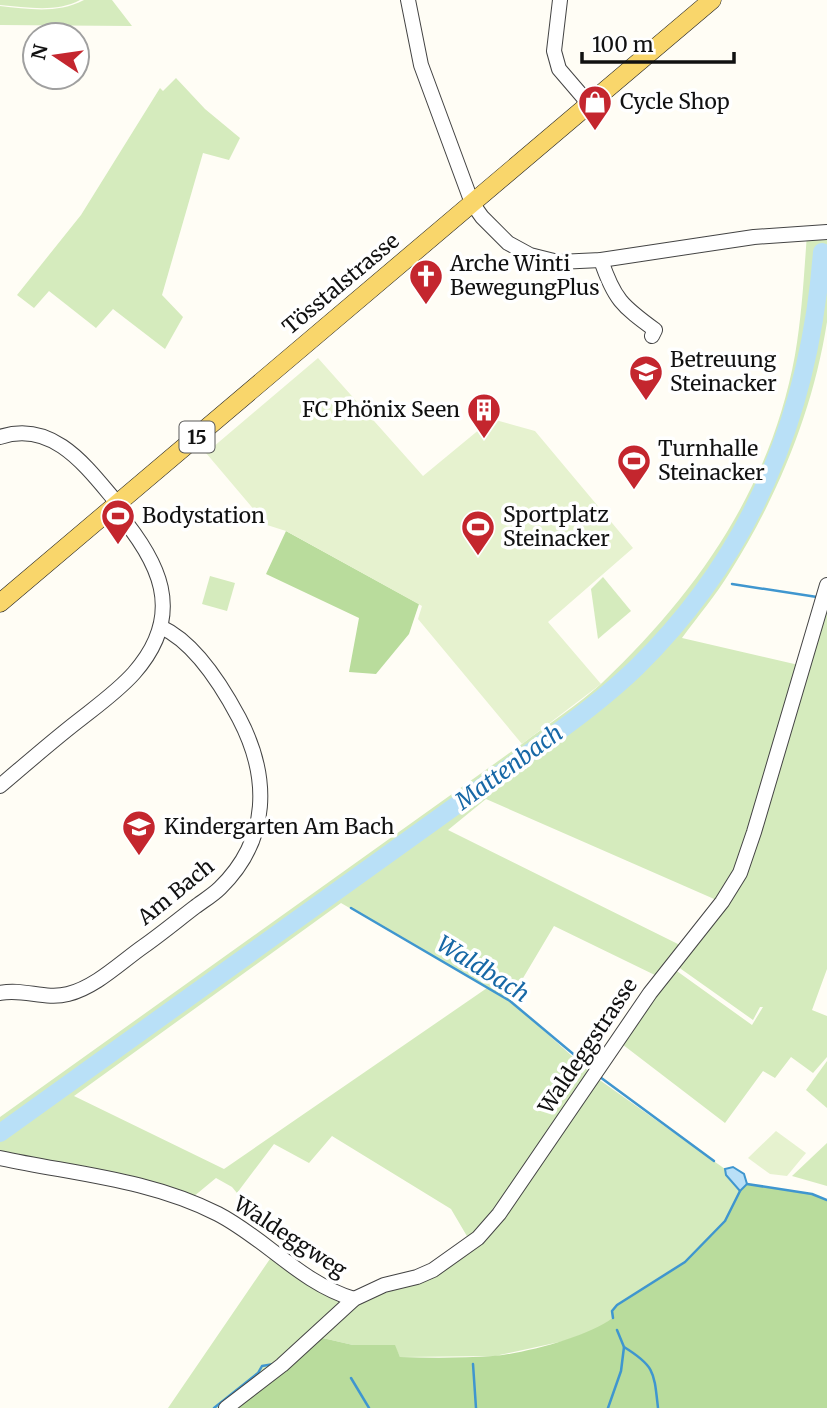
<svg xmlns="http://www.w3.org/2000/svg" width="827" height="1408" viewBox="0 0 827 1408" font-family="Merriweather,serif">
<rect width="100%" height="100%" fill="#fffdf5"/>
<g fill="#d5ebbd" fill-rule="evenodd">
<path d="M0,0H80C56,13 26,7 0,5Z"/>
<path d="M84,0H112L132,26L0,25V6C29,9 57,14 84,0Z"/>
<polygon points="176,78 205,109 240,138 229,160 203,153 162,295 183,317 165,349 113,309 96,328 49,291 34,308 17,295 81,215 160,88 163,91"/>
<path d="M827,232V322C813,411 778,496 730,572C716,595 698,616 682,638L803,666L827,585V969L812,1010L827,1016V1057L813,1073L791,1057L775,1078L763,1071L725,1123L618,1041L674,969L752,1025L763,1007H760L753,1020L674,964L661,978L554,926L510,1000L594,1076L725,1169L726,1175L740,1191L725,1221L685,1262L641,1291L601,1328L564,1341L495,1356L400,1357L394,1345H353L314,1336L226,1408H168L274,1253L354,1299L402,1280L471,1243L451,1209L332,1136L309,1163L274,1144L237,1193L232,1187L216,1178L193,1197L0,1158V1117L522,744C548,724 578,705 602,683C698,592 771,487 795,355C802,315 804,274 807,234ZM486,799L721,902L686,948L448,830ZM341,903L487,988L224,1169L74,1096Z"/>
<polygon points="210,576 235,583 227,611 202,604"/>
<polygon points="603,577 631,611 598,639 591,589"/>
<polygon points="827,1061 827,1108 806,1090"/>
<polygon points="827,1143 827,1186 792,1176"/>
</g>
<g fill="#b9dc9c">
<polygon points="286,531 419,604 409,634 376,674 349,672 359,618 266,574"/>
<path d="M747,1184L812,1194L827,1200V1408H226L314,1336L353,1345H395L400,1357C431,1358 463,1358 493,1356C522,1354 591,1336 612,1318V1311L617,1305L685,1262L725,1221L740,1191Z"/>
</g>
<g fill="#e6f2cf">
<polygon points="318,358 423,476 492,419 535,431 633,548 548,622 601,684 522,744 418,619 422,606 286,531 267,525 206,453"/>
<polygon points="776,1131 806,1153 787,1176 770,1174 748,1158"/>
</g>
<polygon fill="#b9e0f7" stroke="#3f96cf" stroke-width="2" points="733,1167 744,1174 747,1184 740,1191 726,1175 725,1169"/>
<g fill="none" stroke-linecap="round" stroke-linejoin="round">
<g stroke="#3f96cf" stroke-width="2.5">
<polyline points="732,584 817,597"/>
<polyline points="329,895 333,898"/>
<polyline points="351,908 510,1001 590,1068"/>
<polyline points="600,1077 714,1161"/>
<polyline points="747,1184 812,1194 827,1200"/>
<polyline points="613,1318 612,1311 617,1305 685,1262 725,1221 740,1191"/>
<path d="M624,1347C655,1366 654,1372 658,1408"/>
<polyline points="473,1364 476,1408"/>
<polyline points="351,1378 369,1408"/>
<polyline points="214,1408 258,1373 262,1366 274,1364"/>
<polyline points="608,1408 621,1371 624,1347 617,1330"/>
</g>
<path stroke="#b9e0f7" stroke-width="18" d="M0,1133L529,753C566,726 604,699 637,667C753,553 810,412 822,252"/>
<g stroke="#444" stroke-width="16">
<g id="minor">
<polyline points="408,0 421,65 472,203 482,217 508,243 530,255 558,262 601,260 754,237 827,232"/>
<polyline points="560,0 554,51 559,69 589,104"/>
<path d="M601,260C614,299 622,306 655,330L652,336"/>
<path d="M0,437C54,419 88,469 118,504"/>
<path d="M0,786C26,764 51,742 78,721C97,706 118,691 134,673C187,613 159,560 114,508"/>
<path d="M0,993C23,988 45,1000 68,994C96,987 121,962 144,946C161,934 178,920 195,907C203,901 213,895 220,888C270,839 270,777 239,718C222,686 194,642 161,627"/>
<path d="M0,1158C74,1174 149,1179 218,1214C266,1239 301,1283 354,1299"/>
<polyline points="226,1408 282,1365 354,1299 384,1285 417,1277 433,1270 478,1238 499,1214 650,993 722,902 740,873 754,832 827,585"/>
</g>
</g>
<g stroke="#222" stroke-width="19">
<polyline id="major" points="0,603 712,0"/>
</g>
<use href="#minor" stroke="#fff" stroke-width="14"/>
<use href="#major" stroke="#f9d66b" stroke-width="18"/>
</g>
<defs>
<g id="shop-pin" transform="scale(1.75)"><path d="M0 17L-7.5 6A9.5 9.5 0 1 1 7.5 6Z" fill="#c4262e" stroke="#fff"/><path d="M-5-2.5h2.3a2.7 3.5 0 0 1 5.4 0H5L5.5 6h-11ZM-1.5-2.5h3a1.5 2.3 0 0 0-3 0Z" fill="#fff"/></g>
<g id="church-pin" transform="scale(1.75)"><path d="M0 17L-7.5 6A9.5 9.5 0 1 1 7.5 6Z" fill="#c4262e" stroke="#fff"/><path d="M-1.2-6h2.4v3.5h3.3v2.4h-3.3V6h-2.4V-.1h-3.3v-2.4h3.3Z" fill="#fff"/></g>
<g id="school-pin" transform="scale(1.75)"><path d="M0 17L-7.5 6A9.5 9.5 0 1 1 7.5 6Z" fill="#c4262e" stroke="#fff"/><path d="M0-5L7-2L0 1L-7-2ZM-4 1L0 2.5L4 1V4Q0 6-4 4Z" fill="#fff"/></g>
<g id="building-pin" transform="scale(1.75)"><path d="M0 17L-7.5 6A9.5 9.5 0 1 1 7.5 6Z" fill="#c4262e" stroke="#fff"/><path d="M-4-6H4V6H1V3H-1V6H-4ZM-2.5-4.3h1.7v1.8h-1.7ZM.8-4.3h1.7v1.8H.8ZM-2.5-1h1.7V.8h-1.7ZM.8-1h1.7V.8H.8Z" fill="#fff"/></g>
<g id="stadium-pin" transform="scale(1.75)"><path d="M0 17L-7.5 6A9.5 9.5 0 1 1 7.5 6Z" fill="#c4262e" stroke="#fff"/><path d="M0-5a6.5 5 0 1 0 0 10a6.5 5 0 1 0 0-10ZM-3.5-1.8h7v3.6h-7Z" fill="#fff"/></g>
</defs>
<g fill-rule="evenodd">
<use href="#shop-pin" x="595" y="102"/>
<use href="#church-pin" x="426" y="276"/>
<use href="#school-pin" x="646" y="372"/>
<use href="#building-pin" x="484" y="410"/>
<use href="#stadium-pin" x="634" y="461"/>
<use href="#stadium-pin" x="118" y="516"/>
<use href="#stadium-pin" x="478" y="527"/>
<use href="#school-pin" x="139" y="827"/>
</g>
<g text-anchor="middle" stroke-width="7" stroke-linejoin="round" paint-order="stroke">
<rect fill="#fff" stroke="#585858" stroke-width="2" x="179.5" y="421.5" width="35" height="31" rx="5"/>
<g font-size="19" font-weight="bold" fill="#111">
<text x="197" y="444">15</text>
</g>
<g font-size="21" fill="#111" stroke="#fff" text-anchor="start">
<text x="620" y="109">Cycle Shop</text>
<text x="450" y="271">Arche Winti<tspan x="450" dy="24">BewegungPlus</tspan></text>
<text x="670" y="367">Betreuung<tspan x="670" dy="24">Steinacker</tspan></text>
<text x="460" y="417" text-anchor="end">FC Phönix Seen</text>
<text x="658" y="456">Turnhalle<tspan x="658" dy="24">Steinacker</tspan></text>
<text x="503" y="522">Sportplatz<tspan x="503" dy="24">Steinacker</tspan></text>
<text x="142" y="523">Bodystation</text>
<text x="164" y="834">Kindergarten Am Bach</text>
</g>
<g font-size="21" fill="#111" stroke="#fff">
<text transform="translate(341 284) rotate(-40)" y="7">Tösstalstrasse</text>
<text transform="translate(176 892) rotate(-39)" y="7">Am Bach</text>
<text transform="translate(588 1046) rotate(-56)" y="7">Waldeggstrasse</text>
<text transform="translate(290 1237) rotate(33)" y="7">Waldeggweg</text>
</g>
<g font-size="23" font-style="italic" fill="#1768a6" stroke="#fff">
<text transform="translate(509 767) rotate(-36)" y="8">Mattenbach</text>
<text transform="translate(483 969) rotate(32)" y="8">Waldbach</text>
</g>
</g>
<g transform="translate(56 56) rotate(283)"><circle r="33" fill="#ffffff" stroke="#a0a0a0" stroke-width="2"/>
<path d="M0-5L12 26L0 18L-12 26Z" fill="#c4262e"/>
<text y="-10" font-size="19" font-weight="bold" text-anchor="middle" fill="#111111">N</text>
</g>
<path d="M582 52v10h152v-10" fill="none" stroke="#111111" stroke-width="3.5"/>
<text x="592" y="52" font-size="21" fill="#111111" stroke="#ffffff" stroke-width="5" paint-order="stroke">100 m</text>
</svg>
